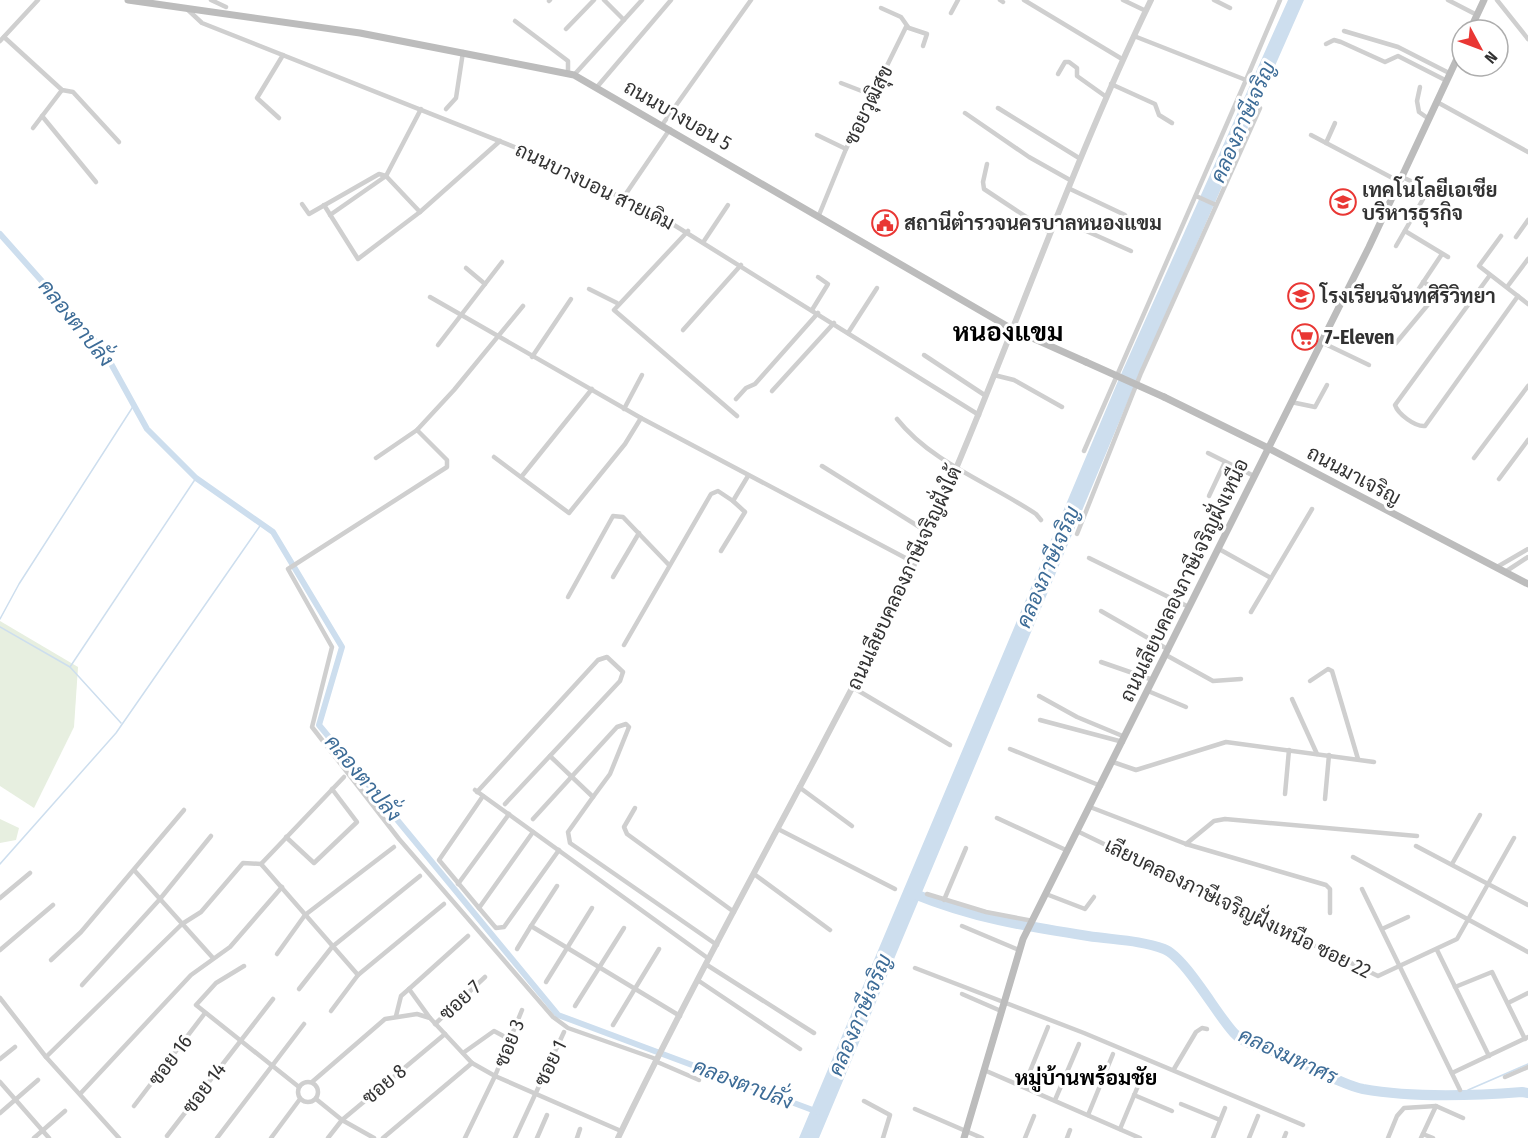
<svg xmlns="http://www.w3.org/2000/svg" width="1528" height="1138" viewBox="0 0 1528 1138" font-family="'Fira Sans Condensed',Sarabun,sans-serif">
<rect width="100%" height="100%" fill="#fff"/>
<g fill="#e7efe0">
<polygon points="0,621 78,667 74,727 34,808 0,786"/>
<polygon points="0,819 19,828 16,840 0,843"/>
</g>
<polygon fill="#cddeee" points="1288,0 1304,0 1133,389 819,1138 799,1138 1118,381"/>
<g fill="none" stroke-linecap="round" stroke-linejoin="round">
<g stroke="#cddeee" stroke-width="1.5">
<polyline points="0,619 19,584 134,405"/>
<polyline points="0,627 70,667 121,723"/>
<polyline points="70,667 196,478"/>
<polyline points="0,864 116,733 262,523"/>
<polyline points="1461,1096 1468,1090 1528,1064"/>
</g>
<polyline stroke="#cddeee" stroke-width="6" points="0,234 104,351 147,429 196,478 273,532 342,647 319,725 558,1015 818,1112"/>
<path stroke="#cddeee" stroke-width="10" d="M912,893C973,918 1024,926 1088,936C1114,940 1140,940 1164,949C1185,957 1217,1015 1234,1033C1247,1047 1271,1049 1287,1056C1310,1065 1339,1084 1363,1089C1413,1098 1471,1096 1522,1092L1528,1093"/>
<g stroke="#cfcfcf" stroke-width="4.5">
<polyline points="211,0 226,7"/>
<polyline points="604,0 624,20"/>
<polyline points="1000,0 1003,2"/>
<polyline points="1024,0 1122,59"/>
<polyline points="1123,0 1146,11"/>
<polyline points="1214,0 1230,8"/>
<polyline points="1448,0 1477,15"/>
<polyline points="1497,0 1528,39"/>
<polyline points="549,1 550,0"/>
<polyline points="881,8 901,17 908,27"/>
<polyline points="187,9 202,23 542,158 666,220 979,415"/>
<polyline points="951,13 958,0"/>
<polyline points="515,21 568,61 568,74"/>
<polyline points="566,29 594,0"/>
<polyline points="1344,31 1398,47 1451,74"/>
<polyline points="1134,36 1246,80 1280,0"/>
<polyline points="4,37 62,90 73,92 119,142"/>
<polyline points="0,41 38,0"/>
<polyline points="1326,44 1334,40 1341,42 1385,62 1398,56 1447,81"/>
<polyline points="1058,74 1065,62 1069,62 1077,68 1077,76 1105,96"/>
<polyline points="574,75 642,0"/>
<polyline points="841,83 872,95"/>
<polyline points="1111,84 1155,104 1159,115 1172,123"/>
<polyline points="597,87 671,0"/>
<polyline points="1420,87 1417,101 1419,112 1429,119"/>
<polyline points="1437,102 1528,152"/>
<polyline points="998,108 1079,158"/>
<polyline points="446,109 456,98 463,52"/>
<polyline points="965,113 1029,157 1070,180"/>
<polyline points="42,116 96,182"/>
<polyline points="279,118 257,98 283,55"/>
<polyline points="662,125 751,0"/>
<polyline points="33,128 62,90"/>
<polyline points="817,135 846,149"/>
<polyline points="1311,135 1400,182"/>
<polyline points="1326,143 1335,123"/>
<polyline points="987,164 983,182 984,189 1049,232"/>
<polyline points="1068,188 1125,215"/>
<polyline points="1196,196 1216,205"/>
<polyline points="623,198 670,129"/>
<polyline points="302,204 309,214 379,174 386,176 420,212"/>
<polyline points="324,205 358,259 420,212 500,141"/>
<polyline points="330,215 386,176 421,109"/>
<polyline points="819,215 846,149 906,27 927,34 923,46"/>
<polyline points="1055,217 1131,251"/>
<polyline points="688,231 614,310 737,416"/>
<polyline points="1405,231 1448,257"/>
<polyline points="1501,236 1479,266 1528,304"/>
<polyline points="1516,237 1528,220"/>
<polyline points="704,241 728,205"/>
<polyline points="1396,246 1426,194 1424,187 1402,177"/>
<polyline points="466,268 485,284"/>
<path d="M1490,275L1395,405C1398,414 1415,427 1425,426L1518,296"/>
<polyline points="1507,287 1528,259"/>
<polyline points="589,289 617,303"/>
<polyline points="1418,290 1442,254"/>
<polyline points="430,297 641,418 915,563"/>
<polyline points="812,310 828,284 818,277"/>
<polyline points="683,330 741,265"/>
<polyline points="848,333 877,288"/>
<polyline points="1321,342 1369,365"/>
<polyline points="1396,343 1436,295 1434,288 1423,282"/>
<polyline points="438,345 502,262"/>
<polyline points="924,355 986,396"/>
<polyline points="532,357 571,299"/>
<polyline points="994,375 1014,380 1062,407"/>
<polyline points="772,391 834,323"/>
<polyline points="736,399 746,388 755,384 818,313"/>
<polyline points="1291,402 1315,407 1327,385"/>
<polyline points="624,409 642,375"/>
<path d="M897,419C932,463 990,483 1036,514L1041,520"/>
<polyline points="417,430 447,460 447,467 288,569 332,647 312,727 399,839 553,1017 568,1028 656,1059"/>
<polyline points="1084,451 1246,80"/>
<polyline points="1208,453 1254,476"/>
<polyline points="494,457 569,513 625,444 641,418"/>
<polyline points="376,458 417,430 454,390 523,306"/>
<polyline points="1474,458 1528,386"/>
<polyline points="822,466 929,533"/>
<polyline points="522,476 592,389"/>
<polyline points="1499,479 1528,440"/>
<polyline points="1209,496 1225,462"/>
<polyline points="1077,534 1141,373 1260,108"/>
<polyline points="1219,549 1271,578"/>
<polyline points="721,551 745,512 733,501"/>
<polyline points="1089,558 1189,607"/>
<polyline points="1497,567 1528,549"/>
<polyline points="1505,572 1528,557"/>
<polyline points="613,577 639,533"/>
<polyline points="568,597 613,516 623,517 669,565"/>
<polyline points="1101,611 1169,650"/>
<polyline points="1251,612 1312,509"/>
<polyline points="624,645 711,494 718,491 733,501 748,476"/>
<polyline points="1166,655 1213,681 1241,679"/>
<polyline points="1101,662 1153,680"/>
<polyline points="1310,681 1328,669 1332,671 1358,759"/>
<polyline points="852,687 950,745"/>
<polyline points="1148,691 1186,707"/>
<polyline points="1039,696 1077,717 1125,737"/>
<polyline points="1292,699 1317,754"/>
<polyline points="1040,720 1123,742"/>
<polyline points="1010,749 1101,786"/>
<polyline points="550,756 593,797 568,832 570,843 717,945"/>
<polyline points="1113,762 1136,770 1226,742 1374,762"/>
<polyline points="799,787 852,826"/>
<polyline points="475,790 709,959"/>
<polyline points="477,792 598,660 607,657 623,672 620,681 505,804"/>
<polyline points="1285,794 1289,750"/>
<polyline points="483,796 439,860 479,908 533,832"/>
<polyline points="1325,799 1329,755"/>
<polyline points="1090,807 1186,844 1326,885 1330,889 1330,913"/>
<polyline points="635,808 624,827 627,834 734,912"/>
<polyline points="997,818 1068,851"/>
<polyline points="533,819 617,727 626,724 629,727 610,774 593,797"/>
<polyline points="778,829 895,889"/>
<polyline points="1077,831 1378,976 1457,939 1514,838"/>
<polyline points="286,837 314,863 357,822 332,789"/>
<polyline points="1186,844 1214,821 1225,819 1417,836"/>
<polyline points="1416,846 1528,905"/>
<polyline points="1353,857 1528,952"/>
<polyline points="261,864 344,777"/>
<polyline points="1452,864 1480,815"/>
<polyline points="134,870 213,958"/>
<polyline points="754,874 830,930"/>
<polyline points="458,884 509,814"/>
<polyline points="557,886 531,926 680,1016"/>
<polyline points="1362,889 1460,1090"/>
<polyline points="927,894 986,912 1033,921"/>
<polyline points="1046,894 1085,909 1094,897"/>
<polyline points="0,898 30,873"/>
<polyline points="944,900 966,848"/>
<polyline points="479,908 496,928 504,927 559,850"/>
<polyline points="962,926 1019,950"/>
<polyline points="1382,929 1408,917"/>
<polyline points="517,949 531,926"/>
<polyline points="0,950 53,905"/>
<polyline points="1437,950 1489,1056"/>
<polyline points="277,954 305,915 394,847"/>
<polyline points="51,960 81,932 184,810"/>
<polyline points="707,965 814,1033"/>
<polyline points="244,966 216,983 196,1005 299,1087"/>
<polyline points="915,968 1084,1033 1303,1125"/>
<polyline points="699,981 800,1049"/>
<polyline points="546,982 592,908"/>
<polyline points="82,985 160,899 211,836"/>
<polyline points="1455,987 1492,972 1525,1039"/>
<polyline points="299,989 332,947 420,876"/>
<polyline points="962,994 1001,1011"/>
<polyline points="0,998 46,1057 119,1138"/>
<polyline points="1508,1003 1528,993"/>
<polyline points="575,1006 624,928"/>
<polyline points="331,1011 358,975 444,904"/>
<polyline points="396,1016 401,996 409,989"/>
<polyline points="430,1018 409,989 468,936"/>
<polyline points="435,1024 485,977"/>
<polyline points="613,1025 659,949"/>
<polyline points="463,1053 494,1031 509,1039"/>
<polyline points="46,1057 182,924 201,912 243,863 261,864 358,975"/>
<polyline points="0,1059 15,1047"/>
<polyline points="655,1061 699,1080"/>
<polyline points="1174,1069 1196,1032 1202,1028 1207,1029"/>
<polyline points="984,1070 1140,1138"/>
<polyline points="1452,1073 1528,1037"/>
<polyline points="1505,1077 1528,1067"/>
<circle cx="308" cy="1092" r="10"/>
<polyline points="0,1082 49,1138"/>
<polyline points="312,1082 385,1019 417,1014 430,1018 472,1063 495,1076 621,1131"/>
<polyline points="1024,1086 1048,1027"/>
<polyline points="80,1094 191,975 230,947 282,887"/>
<polyline points="1134,1095 1172,1111"/>
<polyline points="316,1099 342,1120 374,1138"/>
<polyline points="1055,1100 1079,1044"/>
<polyline points="864,1101 890,1115 883,1138"/>
<polyline points="1181,1104 1220,1120"/>
<polyline points="134,1106 205,1013"/>
<polyline points="915,1109 982,1138"/>
<polyline points="0,1113 38,1080"/>
<polyline points="1088,1115 1113,1054"/>
<polyline points="1120,1129 1143,1074"/>
<polyline points="1423,1134 1433,1138"/>
<polyline points="167,1136 273,999"/>
<polyline points="34,1138 65,1111"/>
<polyline points="217,1138 304,1024"/>
<polyline points="271,1138 300,1099"/>
<polyline points="328,1138 342,1120 445,1034"/>
<polyline points="383,1138 472,1063"/>
<polyline points="465,1138 495,1076 522,1010"/>
<polyline points="515,1138 564,1032"/>
<polyline points="537,1138 547,1115"/>
<polyline points="577,1138 580,1129"/>
<polyline points="1025,1138 1034,1116"/>
<polyline points="1067,1138 1070,1130"/>
<polyline points="1213,1138 1225,1108"/>
<polyline points="1249,1138 1258,1116"/>
<polyline points="1284,1138 1286,1133"/>
<polyline points="1388,1138 1397,1116 1404,1108 1436,1106 1463,1118"/>
<polyline points="1421,1138 1436,1106"/>
</g>
<path stroke="#cfcfcf" stroke-width="6" d="M618,1138C681,1007 751,879 819,751C850,691 883,632 911,571C998,383 1061,186 1151,0"/>
<g stroke="#bcbcbc" stroke-width="7">
<polyline points="128,0 360,33 574,75 1012,329 1086,362"/>
<polyline points="1470,30 1484,0"/>
<polyline points="1164,397 1268,448 1528,584"/>
<polyline points="964,1138 1023,939 1369,247 1462,48"/>
</g>
<polyline stroke="#bcbcbc" stroke-width="7" points="1086,362 1164,397"/>
</g>
<defs>
<g id="university-ring" transform="scale(1.35)"><circle r="9.5" fill="#fff" stroke="#e93734" stroke-width="1.5"/><path d="M0-5L7-2L0 1L-7-2ZM-4 1L0 2.5L4 1V4Q0 6-4 4Z" fill="#e93734"/></g>
<g id="civic-ring" transform="scale(1.35)"><circle r="9.5" fill="#fff" stroke="#e93734" stroke-width="1.5"/><path d="M-.6-6.5H3V-4.5H.6V-3L4-1V1h2V6H-6V1h2V-1L-.6-3ZM-1.2 2.5V6h2.4V2.5Z" fill="#e93734"/></g>
<g id="school-ring" transform="scale(1.35)"><circle r="9.5" fill="#fff" stroke="#e93734" stroke-width="1.5"/><path d="M0-5L7-2L0 1L-7-2ZM-4 1L0 2.5L4 1V4Q0 6-4 4Z" fill="#e93734"/></g>
<g id="supermarket-ring" transform="scale(1.35)"><circle r="9.5" fill="#fff" stroke="#e93734" stroke-width="1.5"/><path d="M-6-5.5h2.5l.6 2H6L4.5 2H-2.5L-4.4-4H-6ZM-1.5 3.2a1.3 1.3 0 1 0 .1 0ZM3 3.2a1.3 1.3 0 1 0 .1 0Z" fill="#e93734"/></g>
</defs>
<g fill-rule="evenodd">
<use href="#university-ring" x="1343" y="202"/>
<use href="#civic-ring" x="885" y="223"/>
<use href="#school-ring" x="1301" y="296"/>
<use href="#supermarket-ring" x="1305" y="337"/>
</g>
<g text-anchor="middle" stroke-width="6" stroke-linejoin="round" paint-order="stroke">
<g font-size="20" fill="#323232" stroke="#fff">
<text transform="translate(868 105) rotate(-64)" y="7">ซอยวุฒิสุข</text>
<text transform="translate(678 115) rotate(30)" y="7">ถนนบางบอน 5</text>
<text transform="translate(595 186) rotate(26)" y="7">ถนนบางบอน สายเดิม</text>
<text transform="translate(1354 475) rotate(28)" y="7">ถนนมาเจริญ</text>
<text transform="translate(904 578) rotate(-65)" y="7">ถนนเลียบคลองภาษีเจริญฝั่งใต้</text>
<text transform="translate(1184 580) rotate(-64)" y="7">ถนนเลียบคลองภาษีเจริญฝั่งเหนือ</text>
<text transform="translate(1238 908) rotate(26)" y="7">เลียบคลองภาษีเจริญฝั่งเหนือ ซอย 22</text>
<text transform="translate(460 1000) rotate(-43)" y="7">ซอย 7</text>
<text transform="translate(509 1043) rotate(-68)" y="7">ซอย 3</text>
<text transform="translate(170 1060) rotate(-53)" y="7">ซอย 16</text>
<text transform="translate(550 1063) rotate(-64)" y="7">ซอย 1</text>
<text transform="translate(384 1084) rotate(-40)" y="7">ซอย 8</text>
<text transform="translate(204 1088) rotate(-53)" y="7">ซอย 14</text>
</g>
<g font-size="20" font-weight="bold" fill="#323232" stroke="#fff" text-anchor="start">
<text x="1362" y="197">เทคโนโลยีเอเชีย<tspan x="1362" dy="23">บริหารธุรกิจ</tspan></text>
<text x="904" y="230">สถานีตำรวจนครบาลหนองแขม</text>
<text x="1320" y="303">โรงเรียนจันทศิริวิทยา</text>
<text x="1324" y="344">7-Eleven</text>
</g>
<g font-size="21" font-style="italic" fill="#3d6c97" stroke="#fff">
<text transform="translate(1243 122) rotate(-66)" y="7">คลองภาษีเจริญ</text>
<text transform="translate(76 323) rotate(51)" y="7">คลองตาปลั่ง</text>
<text transform="translate(1048 567) rotate(-67)" y="7">คลองภาษีเจริญ</text>
<text transform="translate(363 778) rotate(50)" y="7">คลองตาปลั่ง</text>
<text transform="translate(860 1015) rotate(-67)" y="7">คลองภาษีเจริญ</text>
<text transform="translate(1288 1056) rotate(25)" y="7">คลองมหาศร</text>
<text transform="translate(743 1084) rotate(21)" y="7">คลองตาปลั่ง</text>
</g>
<g font-size="21" font-weight="bold" fill="#000" stroke="#fff">
<text x="1086" y="1085">หมู่บ้านพร้อมชัย</text>
</g>
<g font-size="26" font-weight="bold" fill="#000" stroke="#fff">
<text x="1008" y="341">หนองแขม</text>
</g>
</g>
<g transform="translate(1480 48) rotate(131)"><circle r="28" fill="#ffffff" stroke="#adadad" stroke-width="1.5"/>
<path d="M0-4.5L10 22L0 15L-10 22Z" fill="#e93734"/>
<text y="-9" font-size="16" font-weight="bold" text-anchor="middle" fill="#323232">N</text>
</g>
</svg>
